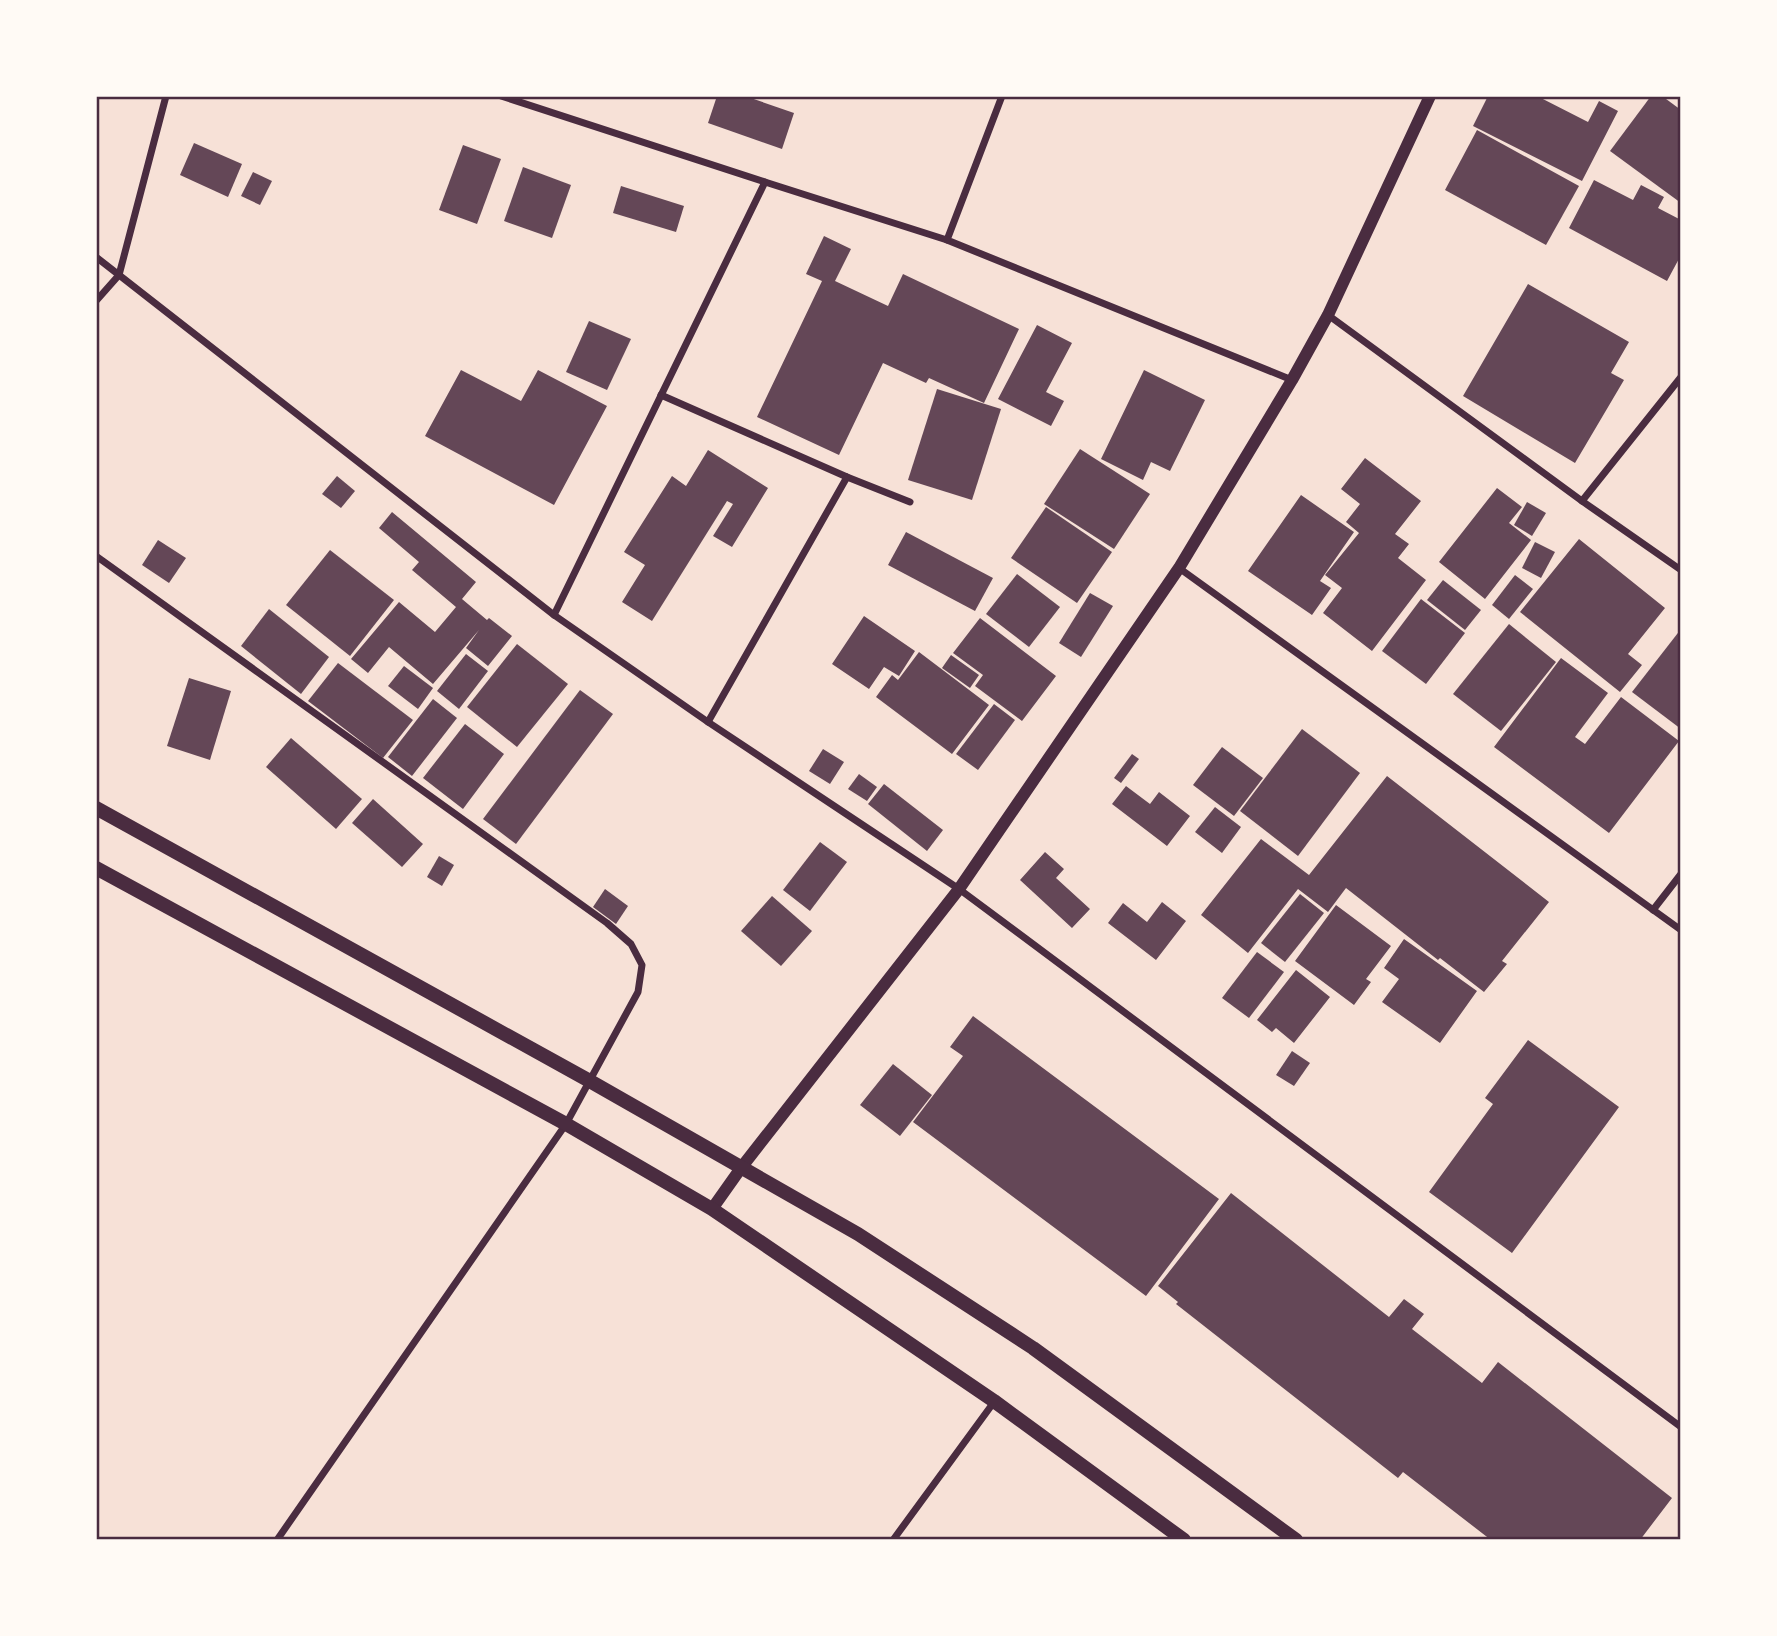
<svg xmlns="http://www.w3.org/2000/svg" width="1777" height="1636" viewBox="0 0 1777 1636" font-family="Lora,serif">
<rect width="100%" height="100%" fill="#f7e1d7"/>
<g fill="#644757">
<polygon points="717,96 745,96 794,113 782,149 708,123"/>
<polygon points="1488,96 1537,96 1588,122 1599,101 1618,111 1582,181 1473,126"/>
<polygon points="1651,96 1662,96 1681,110 1681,203 1610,151"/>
<polygon points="1477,130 1579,186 1546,245 1445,190"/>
<polygon points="194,143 242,164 228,197 180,175"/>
<polygon points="463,145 501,159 477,224 439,210"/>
<polygon points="523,167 571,185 552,238 504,221"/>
<polygon points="253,172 272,181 260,205 241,196"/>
<polygon points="1594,180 1633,200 1641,185 1664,197 1658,208 1681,220 1681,255 1667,281 1569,228"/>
<polygon points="621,186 684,206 676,232 613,213"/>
<polygon points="824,236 851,249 835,281 888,306 903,274 1019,329 984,403 929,378 926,383 883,363 839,455 757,417 822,281 806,274"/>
<polygon points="1528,284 1629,342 1611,373 1624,380 1575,463 1463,396"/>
<polygon points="589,321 631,339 607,390 566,372"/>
<polygon points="1037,325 1072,343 1046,392 1064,401 1051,426 998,399"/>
<polygon points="461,370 521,401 538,370 607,406 554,505 425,436"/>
<polygon points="1144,370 1205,400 1170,471 1151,462 1143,480 1101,459"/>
<polygon points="937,389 1001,409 972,500 908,480"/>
<polygon points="1080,449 1150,494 1114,549 1044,504"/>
<polygon points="708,450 768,488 732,547 713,536 733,504 727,501 652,621 622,602 645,565 624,552 672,476 686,486"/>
<polygon points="1365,458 1421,501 1395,534 1409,544 1398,558 1426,580 1372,651 1323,613 1342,588 1325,575 1359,533 1346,522 1360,504 1341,489"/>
<polygon points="337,476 355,491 341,508 322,494"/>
<polygon points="1497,488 1522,507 1509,523 1531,540 1485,599 1439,562"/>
<polygon points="1301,495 1354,532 1320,581 1331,588 1312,615 1248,571"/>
<polygon points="1527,502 1546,513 1532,536 1514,525"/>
<polygon points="1046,507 1112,552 1077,603 1011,558"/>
<polygon points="392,512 476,582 462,599 487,620 489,618 512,636 488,666 466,648 479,630 433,684 389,647 368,673 351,659 399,602 435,632 456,607 412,570 419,562 379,528"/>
<polygon points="906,532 993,578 975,611 888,565"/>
<polygon points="1579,539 1665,608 1628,654 1642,665 1620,692 1520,612"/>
<polygon points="158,540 186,558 169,583 142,565"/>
<polygon points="1535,542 1555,552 1541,578 1522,568"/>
<polygon points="330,550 394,600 350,656 286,605"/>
<polygon points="1017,574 1060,607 1029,647 986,614"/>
<polygon points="1515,575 1533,589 1509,619 1492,605"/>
<polygon points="1443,580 1481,610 1465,630 1427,600"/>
<polygon points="1090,593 1113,606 1081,657 1059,643"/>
<polygon points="1421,599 1465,633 1426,684 1382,651"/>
<polygon points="269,609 329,657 301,694 241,646"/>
<polygon points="864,616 915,651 899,676 884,667 869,689 832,664"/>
<polygon points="980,618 1056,676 1022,721 975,686 983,675 953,653"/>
<polygon points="1509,624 1556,662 1501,731 1453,694"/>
<polygon points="1681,629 1681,729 1632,692"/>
<polygon points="517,644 568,684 517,747 467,707"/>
<polygon points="919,652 989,705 952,754 876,697 892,675 898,680"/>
<polygon points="466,654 488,671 459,709 437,691"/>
<polygon points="951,655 979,675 970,688 942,668"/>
<polygon points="1561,658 1608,693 1575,737 1585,744 1621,697 1679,741 1609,833 1494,747"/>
<polygon points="338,663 413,720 383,758 308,701"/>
<polygon points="404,666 433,688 418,709 388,686"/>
<polygon points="189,678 231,691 210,760 167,746"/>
<polygon points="580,690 613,714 516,844 483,819"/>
<polygon points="433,699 457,718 412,776 388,757"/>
<polygon points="994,704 1015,720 978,770 956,754"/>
<polygon points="465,724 504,754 463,809 423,778"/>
<polygon points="1302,729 1360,773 1298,856 1240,811"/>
<polygon points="291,738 362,799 336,829 266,767"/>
<polygon points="1222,747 1263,778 1234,816 1193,785"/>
<polygon points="823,749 844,762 830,784 809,771"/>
<polygon points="1132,754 1139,759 1121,783 1114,778"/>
<polygon points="859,774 877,787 867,801 848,789"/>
<polygon points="1387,776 1549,902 1502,961 1507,964 1484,992 1440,958 1438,960 1346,888 1328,912 1298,889 1248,953 1201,915 1261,839 1309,875"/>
<polygon points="884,784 943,830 927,851 868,804"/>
<polygon points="1126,786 1150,804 1159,792 1190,816 1167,846 1112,804"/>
<polygon points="373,799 423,844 402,867 352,823"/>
<polygon points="1215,807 1241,827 1222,853 1195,832"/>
<polygon points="820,842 847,862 810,911 783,890"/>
<polygon points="1045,852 1064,869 1056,878 1090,909 1072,928 1020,880"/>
<polygon points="439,856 454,865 442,886 427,877"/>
<polygon points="605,889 628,906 616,924 593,907"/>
<polygon points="1300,894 1324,913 1285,962 1261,943"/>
<polygon points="772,896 812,931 781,966 741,931"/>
<polygon points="1162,902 1186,921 1156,960 1108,923 1123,903 1147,922"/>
<polygon points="1336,905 1391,946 1366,979 1371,982 1354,1005 1295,961"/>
<polygon points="1404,939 1477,991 1440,1043 1382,1002 1399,979 1384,968"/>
<polygon points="1257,952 1284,972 1249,1018 1222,998"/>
<polygon points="1296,970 1330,997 1294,1043 1276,1028 1272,1032 1257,1020"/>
<polygon points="973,1016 1219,1199 1146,1296 913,1122 963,1056 950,1047"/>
<polygon points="1528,1040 1619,1107 1512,1253 1429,1192 1493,1104 1485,1098"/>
<polygon points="1292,1051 1310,1063 1294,1086 1276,1075"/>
<polygon points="893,1064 932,1095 900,1136 860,1105"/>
<polygon points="1231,1193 1389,1317 1404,1299 1424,1314 1412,1329 1482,1383 1498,1362 1672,1498 1640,1540 1491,1540 1403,1472 1398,1478 1176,1304 1178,1302 1158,1286"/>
</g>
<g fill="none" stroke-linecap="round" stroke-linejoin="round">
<g stroke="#4a2c40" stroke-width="7">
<polyline points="501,96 765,182"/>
<polyline points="1002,96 947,240 1292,380"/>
<polyline points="96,257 554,615 708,722 959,889 1681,1427"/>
<polyline points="96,301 119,275 166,96"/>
<polyline points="1328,315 1582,501 1681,570"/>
<polyline points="661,395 847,477 910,502"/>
<polyline points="1582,501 1681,377"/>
<polyline points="96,556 607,923 631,944 642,965 638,992 566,1124 277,1540"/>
<polyline points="1179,568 1681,930"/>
<polyline points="554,615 765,182 947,240"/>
<polyline points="708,722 847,477"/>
<polyline points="1653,910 1681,874"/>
<polyline points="893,1540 994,1402"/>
</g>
<polyline stroke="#4a2c40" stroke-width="12" points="712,1209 741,1168 959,889 1179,568 1292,380 1328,315 1430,96"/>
<g stroke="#4a2c40" stroke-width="14">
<polyline points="96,808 588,1080 858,1234 1033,1348 1296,1540"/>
<polyline points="96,868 566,1124 712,1209 994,1401 1184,1540"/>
</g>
</g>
<rect width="1777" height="1636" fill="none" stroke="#fffaf5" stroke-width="196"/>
<rect x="98" y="98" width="1581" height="1440" fill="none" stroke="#4a2c40" stroke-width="2.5"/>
</svg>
